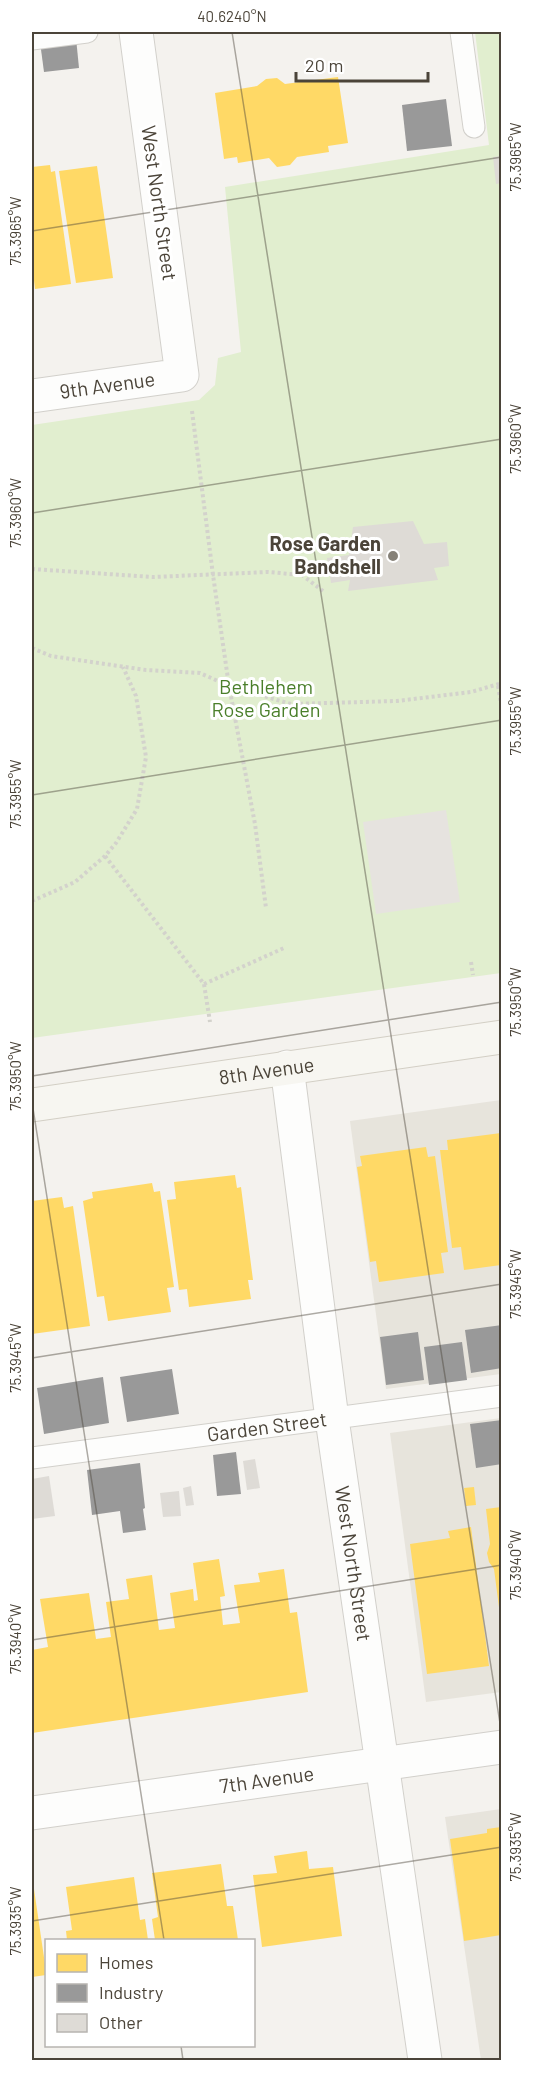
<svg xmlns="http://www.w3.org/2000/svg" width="533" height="2092" viewBox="0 0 533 2092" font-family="Barlow,sans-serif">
<rect width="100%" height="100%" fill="#f4f2ee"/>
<g fill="#e7e4dc">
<polygon points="501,1100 501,1374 386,1389 350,1121"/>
<polygon points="501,1418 501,1692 426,1702 390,1433"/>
<polygon points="501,1809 501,2060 481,2060 445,1817"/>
</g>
<polygon fill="#e1eecf" points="475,32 501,32 501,973 32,1038 32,425 199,400 215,385 218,358 241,352 225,187 489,145"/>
<polygon fill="#e6e3df" points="446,810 460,902 376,914 363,822"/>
<g fill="#ffd966">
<polygon points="338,77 348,143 328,146 329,152 297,157 290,165 277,167 269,158 238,163 237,157 224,159 215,93 257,86 266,79 277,78 285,84"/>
<polygon points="50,165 51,172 55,171 71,284 35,289 32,264 32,167"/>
<polygon points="97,166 113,278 76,283 59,171"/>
<polygon points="501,1133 501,1265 464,1270 461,1247 452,1248 440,1150 448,1150 447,1140"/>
<polygon points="426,1147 428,1157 435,1156 448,1252 441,1253 444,1273 379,1282 376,1261 370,1262 357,1167 362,1166 360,1156"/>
<polygon points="235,1175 237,1188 241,1187 253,1280 248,1280 251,1299 189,1307 187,1289 179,1290 167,1200 176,1199 174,1182"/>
<polygon points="152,1183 154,1192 160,1191 174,1287 167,1288 171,1312 108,1321 104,1296 97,1297 83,1201 93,1198 92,1192"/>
<polygon points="62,1197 64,1208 73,1206 90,1326 32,1334 32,1201"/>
<polygon points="474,1487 476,1505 466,1506 464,1488"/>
<polygon points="501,1507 501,1615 500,1615 494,1569 489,1562 487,1553 490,1544 486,1509"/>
<polygon points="471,1527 489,1666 427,1674 410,1544 450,1538 448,1531"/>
<polygon points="219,1559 225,1596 220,1597 223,1625 240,1623 234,1585 260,1582 258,1573 284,1569 290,1613 297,1612 308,1692 32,1733 32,1650 48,1647 40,1599 89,1593 96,1639 111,1637 106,1602 129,1599 126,1579 152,1575 159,1630 175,1628 170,1593 193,1589 194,1601 198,1600 193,1563"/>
<polygon points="501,1827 501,1935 464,1941 450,1839 487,1833 487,1829"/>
<polygon points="307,1851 309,1869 333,1867 342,1936 262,1947 253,1875 277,1873 274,1856"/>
<polygon points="221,1864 227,1906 233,1906 238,1940 155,1940 152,1919 158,1917 152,1873"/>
<polygon points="134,1877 140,1920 145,1919 148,1940 67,1940 66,1931 72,1930 66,1887"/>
<polygon points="32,1889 34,1889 46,1971 46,1975 32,1977"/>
</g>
<g fill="#999">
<polygon points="76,38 79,68 44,72 40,42"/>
<polygon points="446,99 452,146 407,151 402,105"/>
<polygon points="502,1325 502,1368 471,1373 465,1330"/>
<polygon points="418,1332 424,1380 386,1385 380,1337"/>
<polygon points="462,1342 467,1380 429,1385 424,1347"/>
<polygon points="172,1369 179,1414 127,1422 120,1377"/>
<polygon points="103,1377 109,1423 44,1434 37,1388"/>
<polygon points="502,1420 502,1464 476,1468 470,1424"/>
<polygon points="236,1452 241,1494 217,1496 213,1455"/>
<polygon points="140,1463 145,1508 143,1509 146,1530 123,1533 120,1511 92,1515 87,1470"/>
</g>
<g fill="#dedbd6">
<polygon points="502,156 502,183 496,184 493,157"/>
<polygon points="413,521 424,544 447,542 449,566 434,568 438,580 348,591 350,580 331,583 327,558 349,555 353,527"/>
<polygon points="255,1459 260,1488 247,1490 243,1461"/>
<polygon points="49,1476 55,1516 32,1519 32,1479"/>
<polygon points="191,1486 194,1505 186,1506 183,1488"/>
<polygon points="179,1491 181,1516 163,1517 160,1493"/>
</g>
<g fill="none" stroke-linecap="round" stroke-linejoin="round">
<g stroke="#d2d0cb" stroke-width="23">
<g id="service">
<polyline points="461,32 474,127"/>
<polyline points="32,39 87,32"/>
<path id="s1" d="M32,1458L502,1396"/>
</g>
</g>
<g stroke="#d2d0cb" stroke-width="35">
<g id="minor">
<path id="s2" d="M32,396L182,375L136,32"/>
<path id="s3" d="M287,1067L332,1419L425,2060"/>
<path id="s4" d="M32,1813L502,1747"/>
</g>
</g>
<g stroke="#d3cfc5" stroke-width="35">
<g id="secondary">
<path id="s5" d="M32,1105L502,1037"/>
</g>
</g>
<g stroke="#d3d2cc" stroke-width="4" stroke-dasharray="3 3" stroke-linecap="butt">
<polyline points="192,411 213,575 229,686 255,824 266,908"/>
<polyline points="32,569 153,577 268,572 302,575 323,591"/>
<polyline points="32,648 51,656 146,670 200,673 229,686 291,704 397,701 471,692 502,683"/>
<polyline points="498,686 502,709"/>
<polyline points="105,856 204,984 210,1022"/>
<polyline points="32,901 75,882 105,856 116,843 137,809 146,757 136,696 123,667"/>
<polyline points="471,962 473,975"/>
<polyline points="204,984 284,948"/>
</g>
<use href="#service" stroke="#fdfdfc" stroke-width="21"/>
<use href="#minor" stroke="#fdfdfc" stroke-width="33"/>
<use href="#secondary" stroke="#f7f6f1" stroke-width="33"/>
</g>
<path fill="none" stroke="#4b4439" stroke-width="1.5" stroke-opacity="0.45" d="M232,32L502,1736M32,231L502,157M32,513L502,439M32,795L502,720M32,1076L502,1002M32,1102L164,1940M32,1358L502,1284M32,1640L502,1565M32,1921L502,1847M181,2046L183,2060"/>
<circle fill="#868178" stroke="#fff" stroke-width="2" cx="393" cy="556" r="6"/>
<g text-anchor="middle" stroke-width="6" stroke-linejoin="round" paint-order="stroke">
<g font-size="20" fill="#4b4439" stroke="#fff">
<text transform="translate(159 203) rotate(82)" y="7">West North Street</text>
<text dy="7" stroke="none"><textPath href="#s2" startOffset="76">9th Avenue</textPath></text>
<text dy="7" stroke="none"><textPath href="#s5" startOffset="237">8th Avenue</textPath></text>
<text dy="7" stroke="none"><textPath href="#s1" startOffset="237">Garden Street</textPath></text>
<text dy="7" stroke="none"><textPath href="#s3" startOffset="501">West North Street</textPath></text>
<text dy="7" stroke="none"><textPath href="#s4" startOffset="237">7th Avenue</textPath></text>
</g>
<g font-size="20" font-weight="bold" fill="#4b4439" stroke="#fff" text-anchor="end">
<text x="381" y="551">Rose Garden<tspan x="381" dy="23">Bandshell</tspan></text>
</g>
<g font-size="20" fill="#4a7f2a" stroke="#fff">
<text x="266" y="694">Bethlehem<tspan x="266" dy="23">Rose Garden</tspan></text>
</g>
</g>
<rect width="533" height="2092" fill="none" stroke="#ffffff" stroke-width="66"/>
<rect x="45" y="1939" width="210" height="108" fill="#ffffff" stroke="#b7b4b0" stroke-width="1.5"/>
<rect x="57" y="1954" width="30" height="18" fill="#ffd966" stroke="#b7b4b0" stroke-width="1.5"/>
<text x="99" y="1969" font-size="18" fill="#4b4439">Homes</text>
<rect x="57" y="1984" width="30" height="18" fill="#999999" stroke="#b7b4b0" stroke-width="1.5"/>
<text x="99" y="1999" font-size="18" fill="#4b4439">Industry</text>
<rect x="57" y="2014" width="30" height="18" fill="#dedbd6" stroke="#b7b4b0" stroke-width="1.5"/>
<text x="99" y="2029" font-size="18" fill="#4b4439">Other</text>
<path d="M296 72v9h132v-9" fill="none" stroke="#4b4439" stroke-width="3"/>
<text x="305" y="72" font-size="18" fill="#4b4439" stroke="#ffffff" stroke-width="4.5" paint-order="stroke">20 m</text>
<rect x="33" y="33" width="467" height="2026" fill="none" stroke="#4b4439" stroke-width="2"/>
<g font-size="15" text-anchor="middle" fill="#4b4439">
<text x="232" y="22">40.6240°N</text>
<text transform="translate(516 157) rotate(-90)" y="5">75.3965°W</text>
<text transform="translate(16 231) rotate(-90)" y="5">75.3965°W</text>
<text transform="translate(516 439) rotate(-90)" y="5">75.3960°W</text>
<text transform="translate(16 513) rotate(-90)" y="5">75.3960°W</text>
<text transform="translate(516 721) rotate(-90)" y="5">75.3955°W</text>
<text transform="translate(16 794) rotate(-90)" y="5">75.3955°W</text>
<text transform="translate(516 1002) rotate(-90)" y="5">75.3950°W</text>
<text transform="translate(16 1076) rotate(-90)" y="5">75.3950°W</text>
<text transform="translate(516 1284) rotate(-90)" y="5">75.3945°W</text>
<text transform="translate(16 1358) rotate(-90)" y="5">75.3945°W</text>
<text transform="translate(516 1565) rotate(-90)" y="5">75.3940°W</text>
<text transform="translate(16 1639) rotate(-90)" y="5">75.3940°W</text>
<text transform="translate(516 1847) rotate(-90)" y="5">75.3935°W</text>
<text transform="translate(16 1921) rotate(-90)" y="5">75.3935°W</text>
</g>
</svg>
